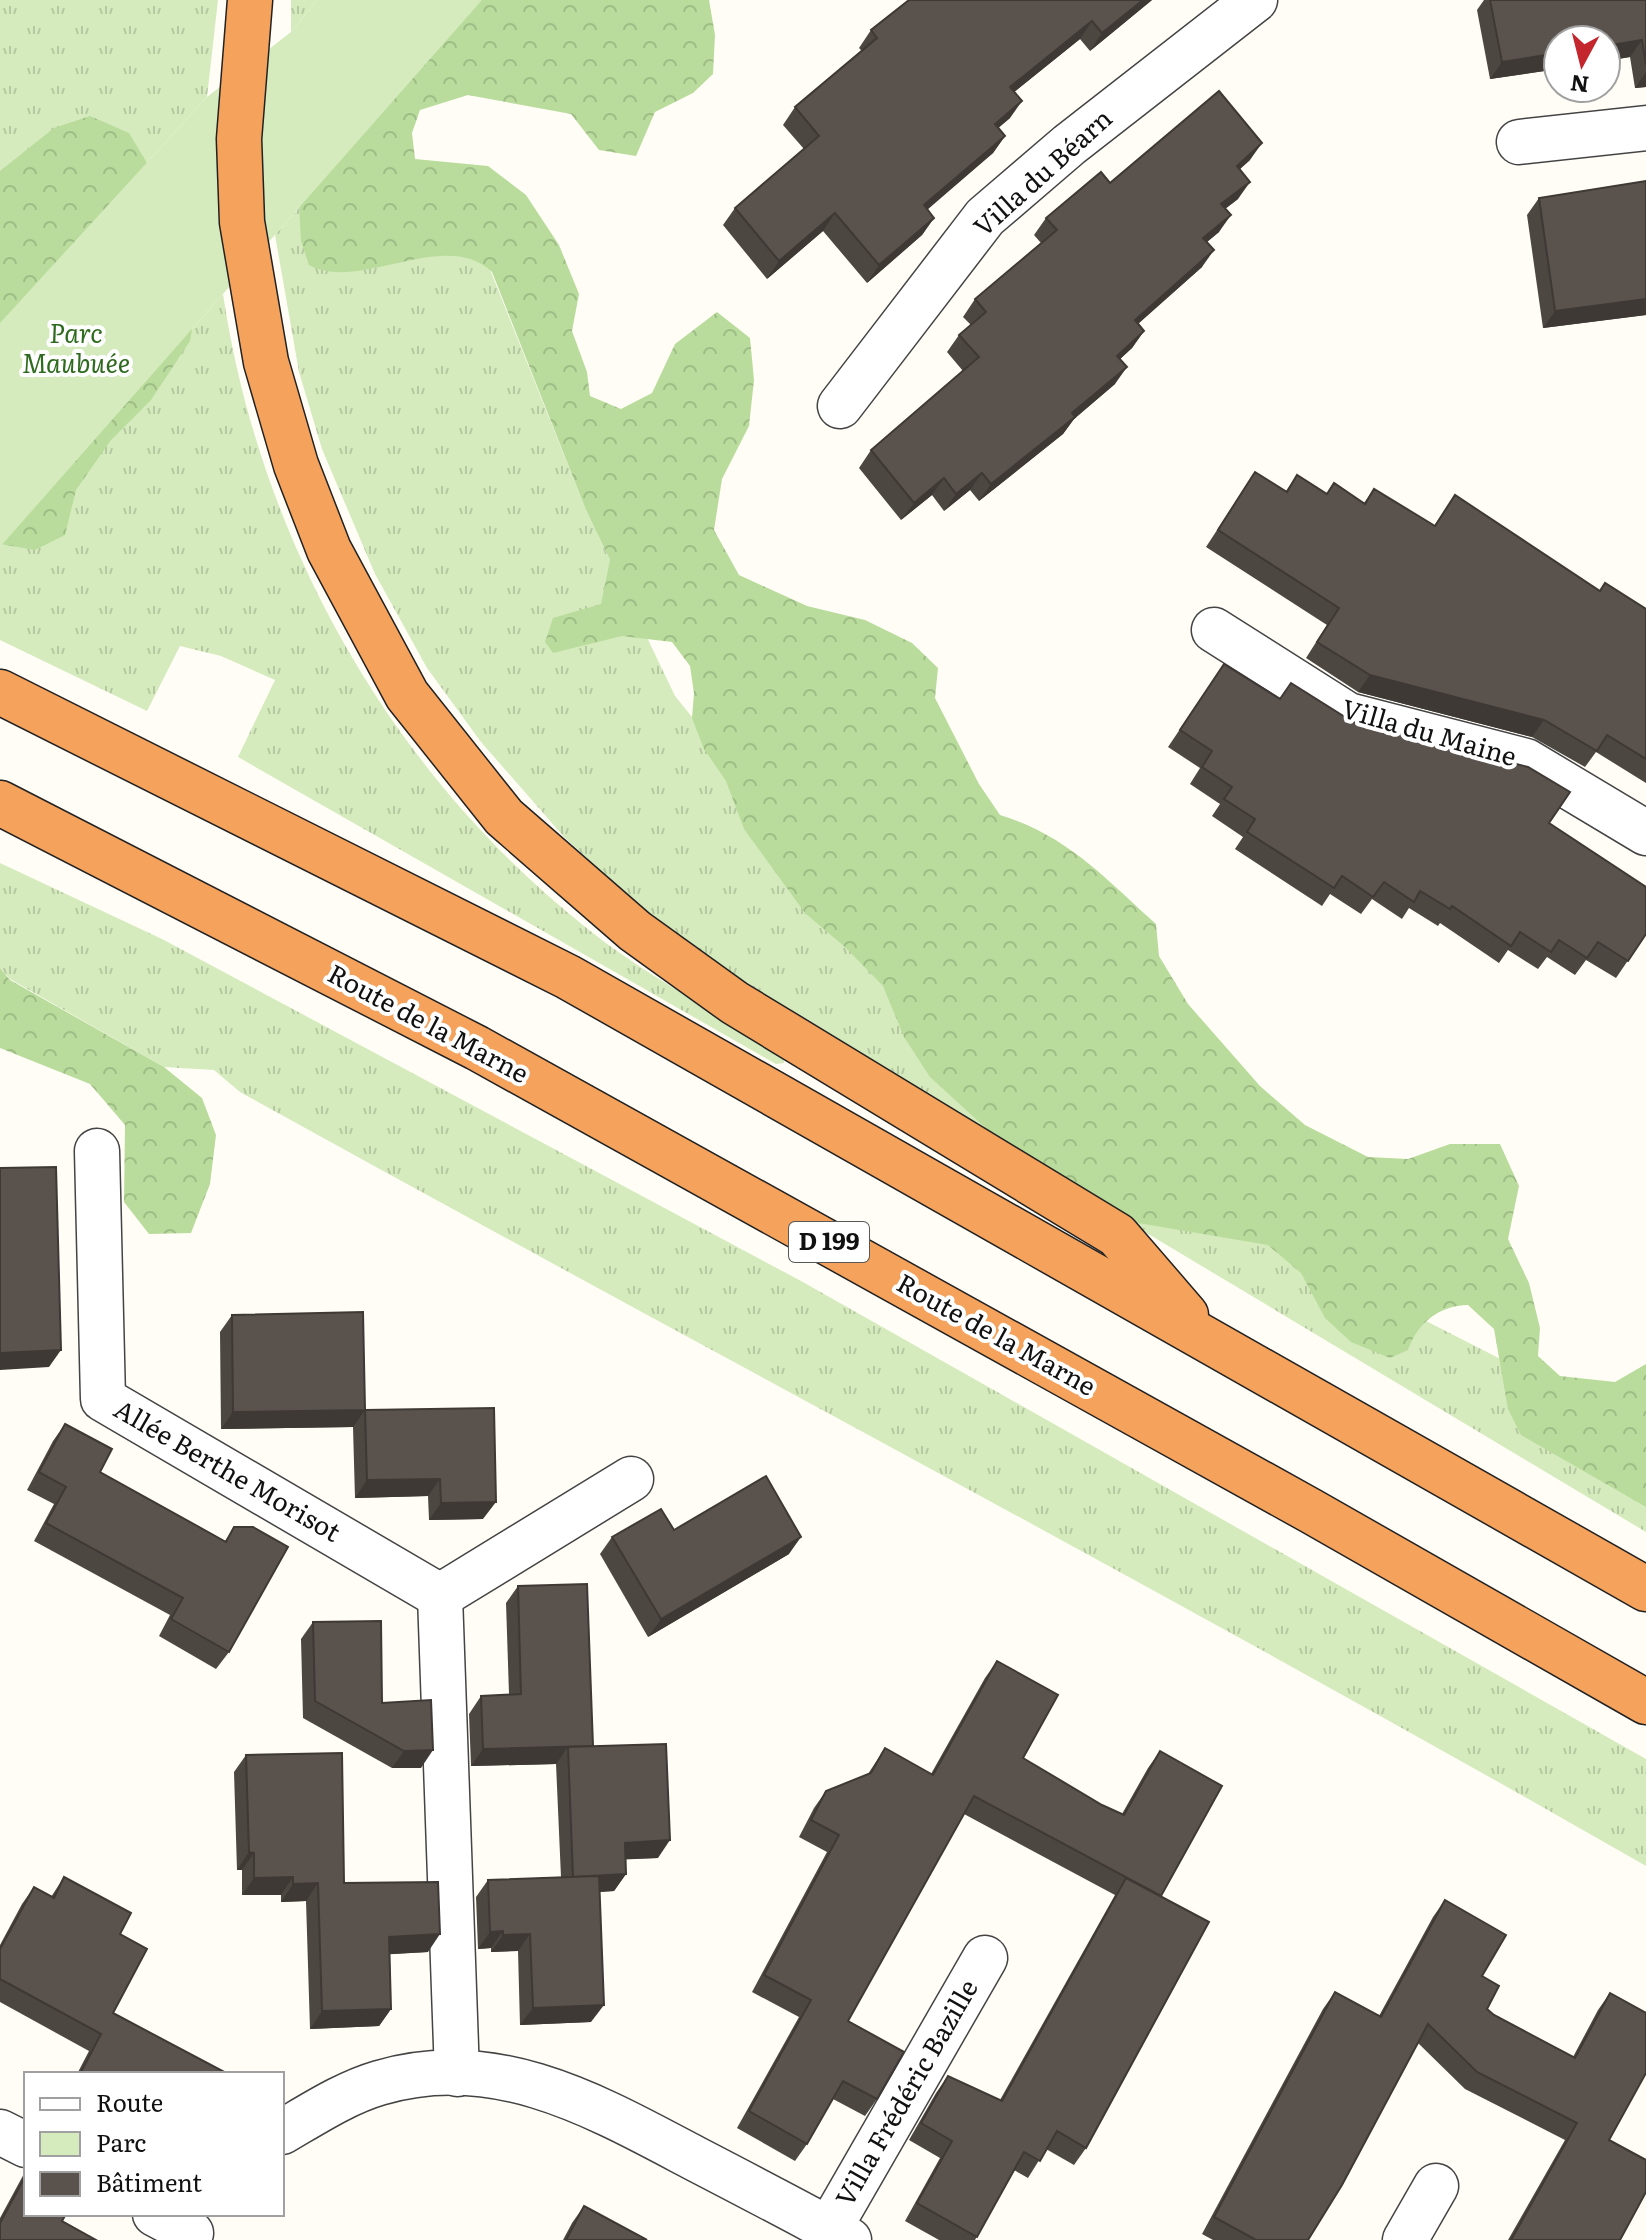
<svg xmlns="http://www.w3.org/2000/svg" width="1646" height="2240" viewBox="0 0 1646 2240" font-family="Literata,serif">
<defs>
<pattern id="grass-tufts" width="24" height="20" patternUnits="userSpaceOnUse" patternTransform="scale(2)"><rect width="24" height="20" fill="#d5ebbd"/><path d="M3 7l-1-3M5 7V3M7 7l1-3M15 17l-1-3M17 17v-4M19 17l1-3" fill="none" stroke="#b6c8a1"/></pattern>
<pattern id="forest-crowns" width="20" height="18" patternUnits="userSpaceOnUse" patternTransform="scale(2)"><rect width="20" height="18" fill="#b9dc9c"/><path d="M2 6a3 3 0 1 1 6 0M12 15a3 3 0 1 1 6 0" fill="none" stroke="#9ebc85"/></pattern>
</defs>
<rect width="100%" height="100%" fill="#fffdf5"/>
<g fill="url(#grass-tufts)">
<polygon points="0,0 218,0 207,97 0,323"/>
<polygon points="291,0 317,0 291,32"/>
<polygon points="357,142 475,232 586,510 675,696 792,840 1377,1296 1646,1433 1646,1532 1013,1153 744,982 641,907 565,838 481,742 427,668 375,574 322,449 299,372 275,235"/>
<path d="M223,294C260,542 392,775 589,930C649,978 718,1013 784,1051V1063L776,1064L238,757L275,680L221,656L180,646L147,711L0,640V547Z"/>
<path d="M0,863L162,939L801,1281L1646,1759V1866C1182,1600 708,1351 240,1092L214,1070L164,1067L10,979L0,968Z"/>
</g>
<g fill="url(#forest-crowns)">
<path d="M470,0H709L715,35L713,74L693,93L655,112L636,156L599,150L571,114L468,95L420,110L412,133L415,159L488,166L526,195L559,245L579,294L572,331L587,372L590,396L621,409L652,393L675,344L717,312L750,338L754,380L749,426L722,479L714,530L739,575L807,606L865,620L912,643L938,668L935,698L979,784L1000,815C1067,835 1106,879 1156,924L1159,956L1188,1004L1260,1086L1305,1125L1368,1157L1408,1159L1450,1144H1500L1519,1186L1508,1239L1529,1283L1540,1328L1538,1356L1560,1376L1615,1382L1646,1364V1507L1521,1435L1508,1409L1494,1329L1468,1305C1439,1306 1418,1322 1408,1350L1390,1358L1351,1342L1325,1318L1301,1273L1268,1245L1126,1221L1013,1153L930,1077L904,1037L883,986L845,947L805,913L744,829L726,781L704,749L692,718L694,693L690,666L672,642L622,636L553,653L545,642L553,618L601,604L610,560L586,510L492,272C445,227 359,293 309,265L301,241L298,185Z"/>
<polygon points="90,116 129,133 156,178 199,290 190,341 151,400 111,440 76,490 65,535 35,550 0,544 0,171 54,128"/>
<polygon points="0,968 10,980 164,1067 202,1098 216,1135 210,1184 191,1233 149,1234 124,1202 125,1125 90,1084 0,1048"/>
</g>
<polygon fill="#d5ebbd" points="317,0 482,0 0,547 0,323 207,97 291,32"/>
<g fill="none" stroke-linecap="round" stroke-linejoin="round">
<g stroke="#444" stroke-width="47">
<g id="minor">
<polyline points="1519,142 1646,128"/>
<polyline points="840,406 985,217 1069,145 1255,0"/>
<polyline points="1214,630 1348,715 1526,761 1646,833"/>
<polyline points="97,1151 103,1399 440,1596 457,2074"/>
<polyline points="440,1596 631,1479"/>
<polyline points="0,2132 26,2145"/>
<path d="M282,2132C313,2114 345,2093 379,2083C495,2048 596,2106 694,2158C746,2185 798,2212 849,2240"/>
<polyline points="155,2214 191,2233"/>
<polyline points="829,2229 985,1958"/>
<polyline points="1405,2240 1436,2186"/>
</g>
</g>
<g stroke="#222" stroke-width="47">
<g id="highway">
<polyline points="250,0 239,139 242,222 266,362 296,465 329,550 407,695 504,817 635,931 735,1003 1117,1235 1186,1315"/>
<polyline points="0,692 568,977 1646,1589"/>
<polyline points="0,803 477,1048 1311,1511 1646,1702"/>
</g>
</g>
<use href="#minor" stroke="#fff" stroke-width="44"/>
<use href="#highway" stroke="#f5a25d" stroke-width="44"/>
</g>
<g fill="#4d4742">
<polygon points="1152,0 1090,51 1080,39 1014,92 1010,118 998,128 1005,136 993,153 927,209 934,218 922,235 867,283 823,231 767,279 723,225 735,208 804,149 783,125 795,107 862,51 859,48 871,30"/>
<polygon points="1484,0 1646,0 1646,87 1635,88 1630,57 1606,61 1606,40 1558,40 1558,69 1490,79 1477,10"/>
<polygon points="1250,160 1240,169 1238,199 1225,209 1219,232 1207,242 1202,267 1138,324 1144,331 1132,348 1120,359 1115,384 1074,419 1063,434 979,501 970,490 944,511 932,495 901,520 859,468 871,450 963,371 947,352 959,335 971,325 963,317 975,299 1041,243 1034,235 1046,218 1110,183"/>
<polygon points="1646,181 1646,315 1543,328 1527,215 1539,198"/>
<polygon points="1255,472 1286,491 1297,475 1326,494 1364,503 1374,489 1434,526 1455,495 1599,591 1605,583 1646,609 1646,783 1596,752 1585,767 1532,737 1358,692 1306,658 1327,625 1206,547"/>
<polygon points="1224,664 1280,699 1291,683 1353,722 1549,823 1646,934 1616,978 1586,960 1575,975 1547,957 1538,969 1508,950 1499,963 1440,923 1438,926 1409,908 1402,919 1372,899 1361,914 1330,894 1322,906 1235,849 1243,837 1212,816 1220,804 1190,784 1200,768 1168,747"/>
<polygon points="232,1315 365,1410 483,1519 429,1520 428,1496 355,1498 353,1427 221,1429 220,1332"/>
<polygon points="65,1424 100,1472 225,1541 234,1527 229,1652 216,1669 159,1636 170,1615 34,1541 54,1504 27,1490 53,1441"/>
<polygon points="674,1530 789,1554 648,1637 600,1554 612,1537"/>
<polygon points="518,1586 593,1746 658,1858 625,1859 626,1874 614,1891 600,1892 591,2022 520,2025 518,1951 491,1952 491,1948 478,1949 476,1897 488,1880 561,1877 556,1764 471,1766 469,1714 481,1696 509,1694 506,1603"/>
<polygon points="313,1622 421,1768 392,1768 303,1718 301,1639"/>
<polygon points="997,1661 1023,1758 1102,1805 1122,1814 1148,1768 1160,1751 1160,1897 1086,2148 1074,2165 1046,2149 1028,2178 1014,2170 975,2240 939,2240 905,2221 940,2158 909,2140 936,2093 948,2076 1000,2100 1115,1895 964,1814 848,2021 877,2099 865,2116 833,2099 807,2144 795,2161 737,2128 799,2017 752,1992 827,1852 799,1837 814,1808 826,1791 868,1774 885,1748 931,1774 985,1678"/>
<polygon points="246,1755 344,1883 428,1952 390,1954 391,2009 379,2026 310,2029 306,1901 281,1902 281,1895 242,1895 242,1870 237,1870 234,1772"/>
<polygon points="64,1877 120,1934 113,2013 228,2074 77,2074 89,2051 0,2002 0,1945 22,1904 34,1887 51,1897"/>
<polygon points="1445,1900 1482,1976 1487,2009 1494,2015 1573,2057 1598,2010 1610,1993 1609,2140 1620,2240 1508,2240 1565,2140 1465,2089 1418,2043 1308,2240 1213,2240 1202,2234 1323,2009 1335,1992 1379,2016 1433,1917"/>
<polygon points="26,2170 26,2214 62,2221 0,2240 0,2218"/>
<polygon points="584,2206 647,2240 563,2240 572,2223"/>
</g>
<g fill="#3f3936">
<polygon points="1143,0 1152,0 1090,51 1102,33"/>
<polygon points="1092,21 1080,39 998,105 1010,87"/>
<polygon points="1642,40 1630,57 1606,61 1606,46"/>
<polygon points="1558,53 1558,69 1490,79 1502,62"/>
<polygon points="1646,72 1646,87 1635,88"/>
<polygon points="1022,101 1010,118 983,141 995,124"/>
<polygon points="1005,136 993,153 912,223 924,205"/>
<polygon points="1262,143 1250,160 1224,183 1237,166"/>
<polygon points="1250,182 1238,199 1209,221 1221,204"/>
<polygon points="835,213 823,231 767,279 779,261"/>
<polygon points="1231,215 1219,232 1191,255 1203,238"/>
<polygon points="934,218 922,235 867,283 879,265"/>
<polygon points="1214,250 1202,267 1123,337 1135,320"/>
<polygon points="1646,299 1646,315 1543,328 1555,311"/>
<polygon points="1144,331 1132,348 1105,373 1117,356"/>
<polygon points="1127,367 1115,384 1074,419 1063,434 979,501 991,484 1072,413"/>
<polygon points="982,473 970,490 944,511 956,494"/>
<polygon points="944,478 932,495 901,520 914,503"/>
<polygon points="1370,675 1544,720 1532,737 1358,692"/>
<polygon points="61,1350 49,1367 0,1370 0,1353"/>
<polygon points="365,1410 353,1427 221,1429 233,1412"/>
<polygon points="440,1479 428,1496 355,1498 367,1480"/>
<polygon points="496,1502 483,1519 429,1520 441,1503"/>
<polygon points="801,1537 789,1554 648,1637 661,1619"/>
<polygon points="568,1747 556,1764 471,1766 483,1749"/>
<polygon points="433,1750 421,1768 392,1768 404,1751"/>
<polygon points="670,1840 658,1858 613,1860 625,1843"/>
<polygon points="249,1852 254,1853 242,1870 237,1870"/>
<polygon points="626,1874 614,1891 561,1894 573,1877"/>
<polygon points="293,1877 281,1895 242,1895 254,1878"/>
<polygon points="318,1883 306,1901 281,1902 293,1884"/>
<polygon points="503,1931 491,1948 478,1949 490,1932"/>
<polygon points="440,1934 428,1952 377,1955 389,1937"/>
<polygon points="530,1934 518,1951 491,1952 503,1935"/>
<polygon points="604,2005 591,2022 520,2025 533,2008"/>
<polygon points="391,2009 379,2026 310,2029 322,2011"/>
</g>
<g fill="#5a524d" stroke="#3f3936" stroke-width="2">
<polygon points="909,0 1143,0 1102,33 1092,21 1010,87 1022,101 995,124 1005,136 924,205 934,218 879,265 835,213 779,261 735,208 819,136 795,107 877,38 871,30"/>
<polygon points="1490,0 1646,0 1646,65 1642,40 1606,46 1606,40 1558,40 1558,53 1502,62"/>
<polygon points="1219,91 1262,143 1237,166 1250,182 1221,204 1231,215 1203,238 1214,250 1135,320 1144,331 1117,356 1127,367 1072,413 1075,417 991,484 982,473 956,494 944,478 914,503 871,450 979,357 959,335 986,312 975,299 1057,230 1046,218 1101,172 1110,183"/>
<polygon points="1646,181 1646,299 1555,311 1539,198"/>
<polygon points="1255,472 1287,492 1297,475 1327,494 1334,483 1365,504 1374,489 1435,526 1455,495 1600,591 1605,583 1646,609 1646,759 1607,735 1597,751 1544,720 1370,675 1317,642 1339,608 1218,530"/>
<polygon points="1224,664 1280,699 1291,683 1353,722 1528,767 1570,792 1549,823 1646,887 1646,934 1628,961 1598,942 1587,958 1559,940 1551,952 1520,932 1511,946 1452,906 1450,909 1420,891 1414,902 1384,882 1373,897 1342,876 1334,888 1247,832 1255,819 1224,799 1232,787 1202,767 1212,751 1180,730"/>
<polygon points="56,1167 61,1350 0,1353 0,1168"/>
<polygon points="363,1312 365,1410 494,1408 496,1502 441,1503 440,1479 367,1480 365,1410 233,1412 232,1315"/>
<polygon points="65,1424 112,1449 100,1472 226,1542 234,1527 253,1527 288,1547 229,1652 171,1619 183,1598 46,1523 66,1487 39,1472"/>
<polygon points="766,1476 801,1537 661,1619 612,1537 661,1509 674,1530"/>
<polygon points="587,1584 593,1746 483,1749 481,1696 521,1694 518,1586"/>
<polygon points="381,1621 382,1703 431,1700 433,1750 404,1751 315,1701 313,1622"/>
<polygon points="997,1661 1058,1695 1023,1758 1102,1805 1124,1815 1160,1751 1222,1786 1161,1896 974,1796 848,2021 904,2052 877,2099 843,2081 807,2144 749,2111 811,2000 764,1975 839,1835 811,1820 826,1791 871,1773 885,1748 933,1775"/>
<polygon points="666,1744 670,1840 625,1843 626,1874 573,1877 568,1747"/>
<polygon points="342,1753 344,1883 438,1882 440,1934 389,1937 391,2009 322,2011 318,1883 293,1884 293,1877 254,1878 254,1853 249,1852 246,1755"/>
<polygon points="599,1876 604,2005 533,2008 530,1934 503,1935 503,1931 490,1932 488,1880"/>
<polygon points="64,1877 131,1913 120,1934 147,1949 113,2013 228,2074 80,2074 101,2034 0,1979 0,1949 34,1887 54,1898"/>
<polygon points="1126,1878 1209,1922 1086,2148 1057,2131 1040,2161 1024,2152 977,2237 917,2203 952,2141 921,2123 948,2076 1002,2101"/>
<polygon points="1445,1900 1506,1935 1482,1976 1499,1986 1487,2009 1494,2015 1575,2058 1610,1993 1646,2013 1646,2073 1609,2140 1646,2160 1646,2192 1620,2240 1511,2240 1577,2123 1477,2072 1428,2024 1342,2185 1308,2240 1256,2240 1214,2217 1335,1992 1381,2017"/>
<polygon points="26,2175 26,2214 66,2214 62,2221 96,2240 0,2240 0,2223"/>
<polygon points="584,2206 647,2240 566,2240"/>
</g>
<g text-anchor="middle" stroke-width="8" stroke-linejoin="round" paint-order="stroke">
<rect fill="#fff" stroke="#585858" stroke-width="2" x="789" y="1222" width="80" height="40" rx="6"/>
<g font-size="24" font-weight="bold" fill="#111">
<text x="829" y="1250">D 199</text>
</g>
<g font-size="26" fill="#111" stroke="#fff">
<text transform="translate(1043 173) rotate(-42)" y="9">Villa du Béarn</text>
<text transform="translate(1429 733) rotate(16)" y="9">Villa du Maine</text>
<text transform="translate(428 1024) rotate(28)" y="9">Route de la Marne</text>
<text transform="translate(996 1335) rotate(29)" y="9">Route de la Marne</text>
<text transform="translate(227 1471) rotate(30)" y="9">Allée Berthe Morisot</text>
<text transform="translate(907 2093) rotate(-60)" y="9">Villa Frédéric Bazille</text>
</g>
<g font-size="26" font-style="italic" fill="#2f6b1f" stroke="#fff">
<text x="76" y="343">Parc<tspan x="76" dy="30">Maubuée</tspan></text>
</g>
</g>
<rect x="24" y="2072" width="260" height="144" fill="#ffffff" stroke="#a0a0a0" stroke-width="2"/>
<rect x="40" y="2098" width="40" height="12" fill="#ffffff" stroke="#a0a0a0" stroke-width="2"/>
<text x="96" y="2112" font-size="24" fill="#111111">Route</text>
<rect x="40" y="2132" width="40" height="24" fill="#d5ebbd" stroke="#a0a0a0" stroke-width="2"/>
<text x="96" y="2152" font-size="24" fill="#111111">Parc</text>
<rect x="40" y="2172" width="40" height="24" fill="#5a524d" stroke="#a0a0a0" stroke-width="2"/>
<text x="96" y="2192" font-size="24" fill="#111111">Bâtiment</text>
<g transform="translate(1582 64) rotate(187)"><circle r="38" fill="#ffffff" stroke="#a0a0a0" stroke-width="2"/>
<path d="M0-6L14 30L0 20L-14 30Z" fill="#c4262e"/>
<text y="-12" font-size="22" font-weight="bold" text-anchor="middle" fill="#111111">N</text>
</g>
</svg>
